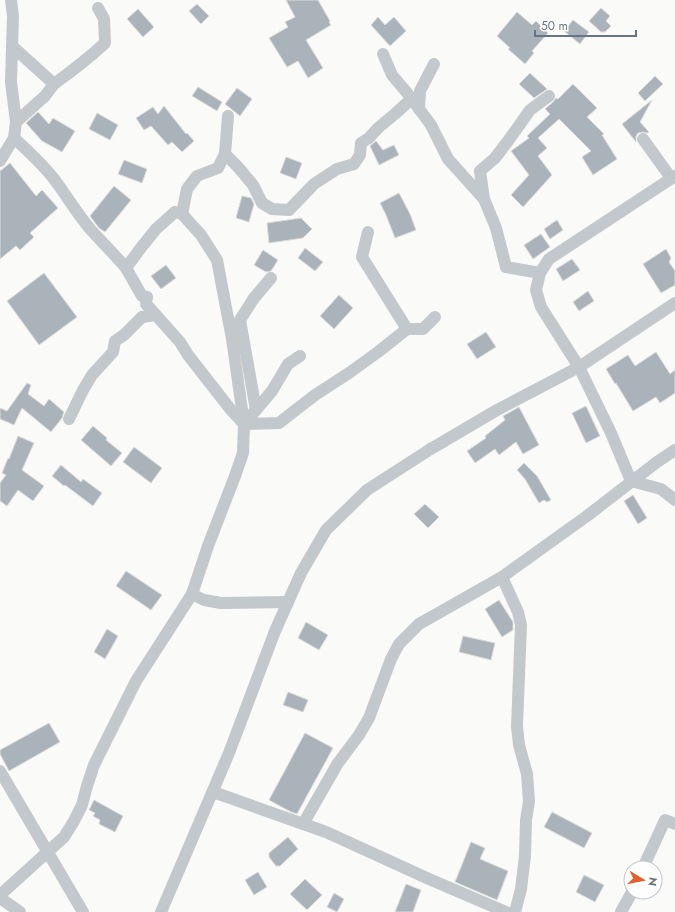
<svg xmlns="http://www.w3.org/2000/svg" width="675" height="912" viewBox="0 0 675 912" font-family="Jost,sans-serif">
<rect width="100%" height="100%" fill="#fafaf8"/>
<g fill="#aab3b9" stroke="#dcdcda">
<polygon points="286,0 318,0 330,21 329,22 331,25 306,40 323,68 308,78 298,61 287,67 269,38 288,27 285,22 295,17"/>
<polygon points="197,4 209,16 201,24 189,11"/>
<polygon points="601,8 610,16 606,21 611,26 605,32 601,32 589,21"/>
<polygon points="138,9 154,27 143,37 127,19"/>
<polygon points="517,12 532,25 536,21 548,33 532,51 534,53 525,64 508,49 510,48 497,36"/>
<polygon points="378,17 385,25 394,17 406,31 390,46 371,25"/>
<polygon points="573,20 589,32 580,44 564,31"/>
<polygon points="530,73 547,89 534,98 519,84"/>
<polygon points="655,76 663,84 645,101 638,93"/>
<polygon points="573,84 597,108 587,117 604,134 602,135 617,159 593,175 582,157 591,151 559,119 538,138 547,148 538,156 552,175 523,207 511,195 529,175 511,151 529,138 527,136 550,114 545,109 553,102 556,98 558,99"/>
<polygon points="198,87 222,102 217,111 192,96"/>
<polygon points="237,88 252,99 240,116 225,104"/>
<polygon points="652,100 640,122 649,132 647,133 643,132 638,133 636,136 636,142 622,124"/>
<polygon points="164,106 186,134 187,133 194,141 182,152 172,142 168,145 151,126 144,130 136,118 153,107 158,114"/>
<polygon points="38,112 49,124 53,118 75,131 62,152 42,141 26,123"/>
<polygon points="97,113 118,125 110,140 89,129"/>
<polygon points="376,141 383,150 394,145 399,155 379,165 370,146"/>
<polygon points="286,157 302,163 296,179 280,173"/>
<polygon points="124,160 147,169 142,183 118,174"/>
<polygon points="10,163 36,196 42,190 58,208 30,233 34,237 20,250 16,246 0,259 0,171"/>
<polygon points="114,186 131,200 105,232 99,228 90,216"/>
<polygon points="399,193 410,214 416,230 395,238 386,215 380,203"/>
<polygon points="242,196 251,198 254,204 249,222 236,218"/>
<polygon points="301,218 312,229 303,238 269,243 267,223"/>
<polygon points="557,220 563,230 550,239 544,229"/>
<polygon points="541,234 550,247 533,259 524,245"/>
<polygon points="305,248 323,262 315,271 298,258"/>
<polygon points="666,249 671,258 669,262 675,271 675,285 661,293 643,264"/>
<polygon points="263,250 278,260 271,271 266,272 254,265"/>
<polygon points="572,259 580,270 563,281 556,269"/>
<polygon points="166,265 176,278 161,289 151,276"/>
<polygon points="44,273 77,317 39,345 7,301"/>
<polygon points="588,291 594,301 579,311 573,302"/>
<polygon points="339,295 353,308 334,329 320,316"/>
<polygon points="486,332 496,347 477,359 467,344"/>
<polygon points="656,352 670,374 675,370 675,393 660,403 656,397 633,411 616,383 615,384 606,369 628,355 635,366"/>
<polygon points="27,383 31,385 28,394 44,406 49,399 64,412 62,418 51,432 22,408 14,425 0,419 0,408 7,411"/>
<polygon points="586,406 600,436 586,443 572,413"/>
<polygon points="519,407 539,445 523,454 516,442 499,455 495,449 475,463 467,451 486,438 485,436 505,420 503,416"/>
<polygon points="93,426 107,438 106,440 122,453 111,466 81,440"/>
<polygon points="18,436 34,443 22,470 44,486 33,501 18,490 7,506 0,501 0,483 6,475 2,473 8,458 9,459"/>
<polygon points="134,447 162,468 151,483 123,462"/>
<polygon points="524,463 537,476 551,500 547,502 544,500 539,503 525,479 517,470"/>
<polygon points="61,465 81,482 83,479 102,493 93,506 65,485 64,486 52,476"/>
<polygon points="633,495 647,518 638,524 624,501"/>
<polygon points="425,504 439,517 428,528 414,514"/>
<polygon points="126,571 162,595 151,610 116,586"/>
<polygon points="499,600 513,622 513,630 502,637 485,609"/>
<polygon points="306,622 328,635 319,650 298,638"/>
<polygon points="107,629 118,636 105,659 94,652"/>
<polygon points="463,636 495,643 491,660 459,652"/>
<polygon points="288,692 308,700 303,712 283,705"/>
<polygon points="49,723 60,742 9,771 0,754 0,750"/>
<polygon points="305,733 333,748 297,814 291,812 269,800"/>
<polygon points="94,800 123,816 115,832 99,824 100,820 93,816 95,813 89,810"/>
<polygon points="552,812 592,833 584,848 544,827"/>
<polygon points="288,837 298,849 280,866 276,866 269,857 269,853"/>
<polygon points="471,842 485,848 480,859 508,871 497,900 455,882"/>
<polygon points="258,872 267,887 254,895 245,880"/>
<polygon points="584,875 604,885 595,902 576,892"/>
<polygon points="305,879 322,895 307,910 290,894"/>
<polygon points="406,884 421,890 413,912 395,912"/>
<polygon points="334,893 344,899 337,912 327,907"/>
</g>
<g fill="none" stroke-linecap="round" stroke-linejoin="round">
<g stroke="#c3c8cc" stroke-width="12">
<polyline points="12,46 54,84 45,96 16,122"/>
<polyline points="383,54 392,75 408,94 431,125 448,159 484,199"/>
<path d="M54,84C72,71 89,58 105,43L104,19L98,8"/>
<polyline points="419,109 420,91 434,64"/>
<polyline points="643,139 671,178"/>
<polyline points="225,154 228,116"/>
<polyline points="0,161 14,138 16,122 11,82 13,16 11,0"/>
<polyline points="675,176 549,259 540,273 536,290 541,307 579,367 611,433 631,481 661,489 675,500"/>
<polyline points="182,214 187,189 197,176 218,168 225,154 238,167 253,185 262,203 272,209 289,210 314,184 337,169 354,164 360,155 361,143 369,138 378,128 396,113 407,103 412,100"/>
<polyline points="126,268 142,296 147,297 146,304 180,342 188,355 231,410 244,424"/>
<polyline points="540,273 506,267 496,228 484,199 480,171 495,158 508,141 530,110 549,96"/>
<polyline points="407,329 423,329 435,317"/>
<polyline points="300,356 288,364 272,391 244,424 279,423 315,395 349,373 378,352 407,329 362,257 368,232"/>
<polyline points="256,410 240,320 254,298 271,278"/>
<polyline points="69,419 83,390 92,375 113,352 115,341 124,335 142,317 156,315"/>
<polyline points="502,577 518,612 521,625 517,726 519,745 527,774 529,801 526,820 525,856 521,889 515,912"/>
<polyline points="192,594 204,600 221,603 288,602"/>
<polyline points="0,771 83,912"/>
<polyline points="213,792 326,832 429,879 506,912"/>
<polyline points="303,824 338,763 359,735 369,718 391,659 399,644 419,624 502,577 587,516 657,462 675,450"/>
<polyline points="643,868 665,820 675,824"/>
<path d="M0,895L64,837L74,821L82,805L87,786L94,765L136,681L192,594L208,546L235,476L243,453L244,424L232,339L217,260L201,235L182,214L175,212L156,229L140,249L126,268C115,255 103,243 91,230C78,215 68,198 57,183C45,166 29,152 14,138"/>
<polyline points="0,898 20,912"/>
<polyline points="161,912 229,753 275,631 301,573 326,530 367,490 429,450 497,410 579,367 675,303"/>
<polyline points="621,912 632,892"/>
</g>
</g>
<g transform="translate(643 880) rotate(100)"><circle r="19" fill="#ffffff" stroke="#c1c8cd"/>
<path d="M0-3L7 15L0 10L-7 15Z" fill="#e65e2b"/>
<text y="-6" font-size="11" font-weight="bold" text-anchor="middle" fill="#657583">N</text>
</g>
<path d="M535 30v6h101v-6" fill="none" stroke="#657583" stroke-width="2"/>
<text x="541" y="30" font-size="12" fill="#657583" stroke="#ffffff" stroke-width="3" paint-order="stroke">50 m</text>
</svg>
